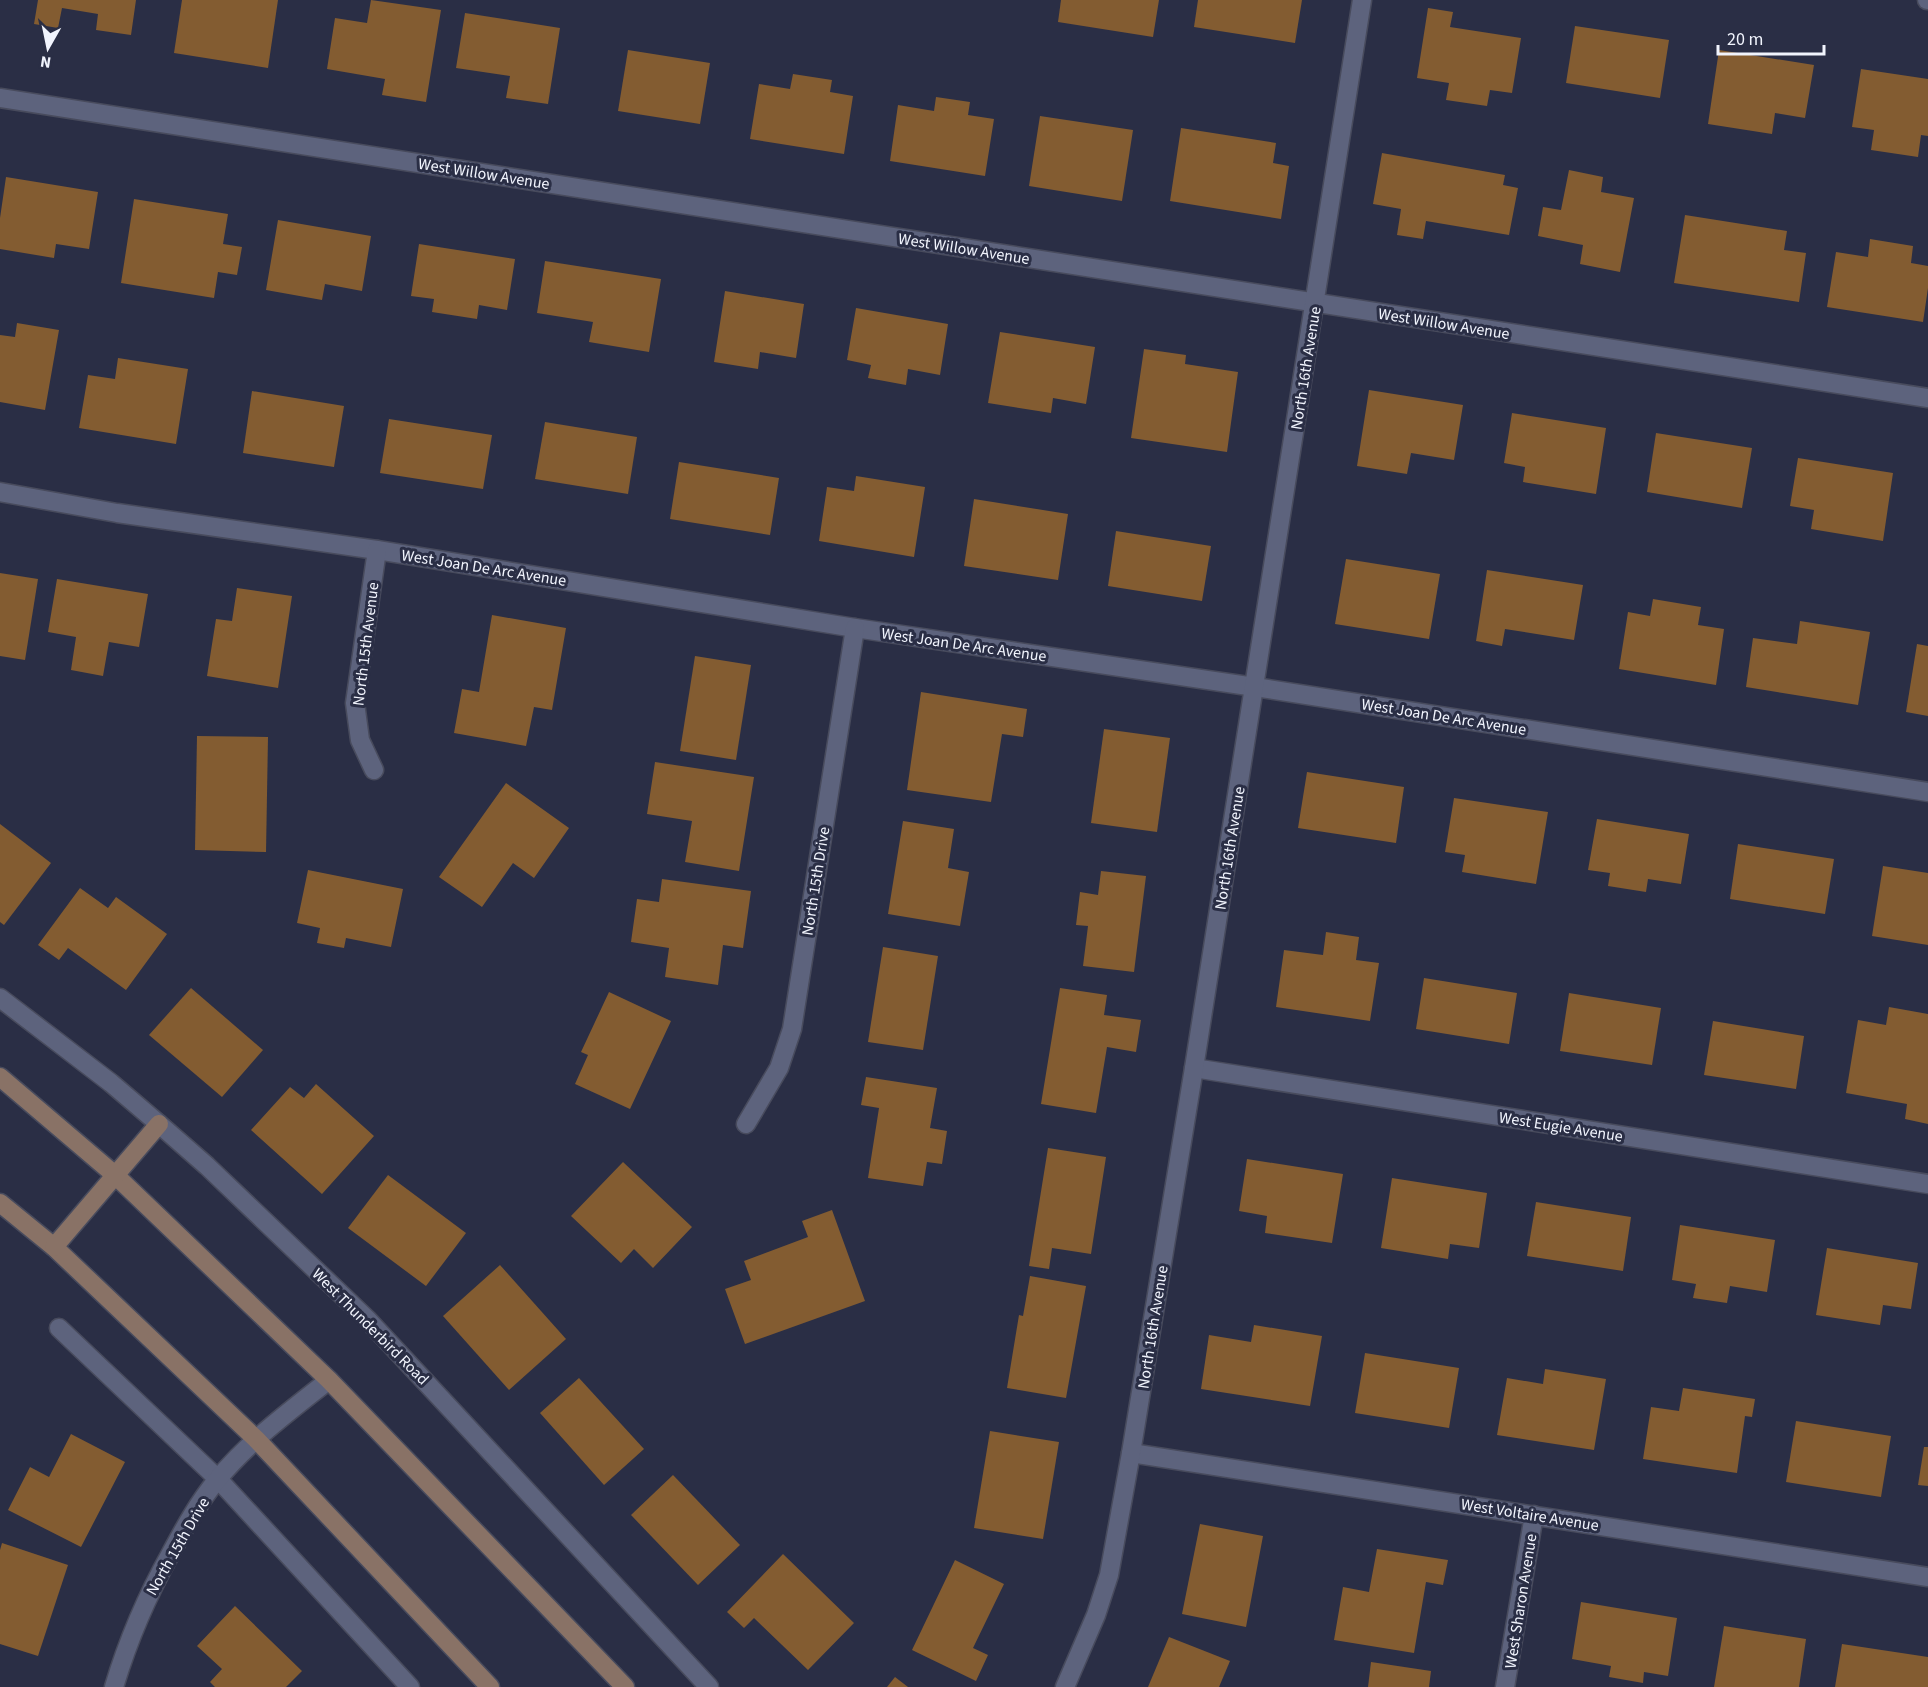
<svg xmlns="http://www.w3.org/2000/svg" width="1928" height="1687" viewBox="0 0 1928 1687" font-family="'Source Sans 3',sans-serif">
<rect width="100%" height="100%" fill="#2a2e45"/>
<g fill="#835c31">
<polygon points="38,0 136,0 131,35 96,30 98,14 62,8 58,28 34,24"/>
<polygon points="182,0 278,0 268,68 174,53"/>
<polygon points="371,0 441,10 426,102 382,95 385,79 327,69 335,18 367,23"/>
<polygon points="1061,0 1159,0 1153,37 1058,22"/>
<polygon points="1198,0 1302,0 1295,43 1194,27"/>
<polygon points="1428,8 1453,12 1450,27 1521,38 1512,93 1490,90 1487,106 1446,100 1449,83 1417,78"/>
<polygon points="465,13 560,28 548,104 506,98 510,76 456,68"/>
<polygon points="1575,26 1669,40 1660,98 1566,83"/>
<polygon points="628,50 710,63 700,124 618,111"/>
<polygon points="1719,50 1814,65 1805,118 1775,113 1772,134 1708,124"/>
<polygon points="1861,69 1928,79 1928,136 1921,135 1918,157 1871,150 1874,130 1852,127"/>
<polygon points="793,74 832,80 830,92 853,96 844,154 750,139 759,84 790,89"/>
<polygon points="936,97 970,102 968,115 994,119 985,176 890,161 898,105 934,111"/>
<polygon points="1040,116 1133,130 1122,201 1029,186"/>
<polygon points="1181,128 1276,143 1273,163 1289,166 1281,219 1170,201"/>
<polygon points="1382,153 1505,175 1503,185 1518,188 1509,235 1426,221 1423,239 1397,235 1401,209 1373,204"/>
<polygon points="1569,170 1603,177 1601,192 1634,198 1620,272 1580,264 1583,245 1538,236 1543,207 1561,210"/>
<polygon points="6,177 98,192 89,249 56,244 54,258 0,249 0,218"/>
<polygon points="134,199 228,214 223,244 242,247 237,275 218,272 214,298 121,283"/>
<polygon points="1685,215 1787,231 1784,250 1806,253 1799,302 1674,283"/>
<polygon points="278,220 371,236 362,291 325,284 322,300 266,290"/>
<polygon points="1870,239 1913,246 1911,263 1928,266 1928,288 1923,322 1827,307 1836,252 1868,257"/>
<polygon points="419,244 515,259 507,310 479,305 477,319 432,312 434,299 411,296"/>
<polygon points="545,261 661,279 649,352 589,342 593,322 537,313"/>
<polygon points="725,291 804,304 796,358 760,352 758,369 714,362"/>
<polygon points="856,308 948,324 940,375 908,369 906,385 868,378 871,365 847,360"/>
<polygon points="17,323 59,330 45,410 0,402 0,335 15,337"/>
<polygon points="1000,332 1095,347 1086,404 1053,398 1051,413 988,403"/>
<polygon points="1144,349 1186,355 1185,364 1238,372 1227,452 1131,438"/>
<polygon points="118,358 188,369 176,444 79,428 88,375 115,379"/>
<polygon points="1369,390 1463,405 1454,460 1411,453 1407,474 1357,466"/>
<polygon points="252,391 344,406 334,467 243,453"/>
<polygon points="1512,413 1606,428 1596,494 1523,482 1525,467 1504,463"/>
<polygon points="389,419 492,435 483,489 380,473"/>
<polygon points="545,422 637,437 628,494 535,479"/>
<polygon points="1656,433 1752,448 1742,508 1647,492"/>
<polygon points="1798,458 1893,473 1883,541 1811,529 1814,510 1790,506"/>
<polygon points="679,462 779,478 770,535 670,519"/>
<polygon points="856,476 925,487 914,557 819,541 827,487 854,491"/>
<polygon points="974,499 1068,514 1058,580 964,566"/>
<polygon points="1116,531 1211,546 1202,601 1108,586"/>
<polygon points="1346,559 1440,574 1429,639 1335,624"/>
<polygon points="1487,570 1583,585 1574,640 1505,629 1502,646 1476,641"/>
<polygon points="0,573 38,579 25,660 0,656"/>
<polygon points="57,579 148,594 139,647 109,642 103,676 71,670 76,637 48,632"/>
<polygon points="237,588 292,596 278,688 207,676 216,619 232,621"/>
<polygon points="1653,599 1701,607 1698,625 1724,629 1716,685 1619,669 1628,612 1650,616"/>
<polygon points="492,615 566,628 552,710 534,707 526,746 454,733 462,689 479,692"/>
<polygon points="1800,621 1870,632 1858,705 1746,687 1753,638 1797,644"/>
<polygon points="1917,644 1928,646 1928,716 1906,712"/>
<polygon points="695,656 751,665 736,760 680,751"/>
<polygon points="921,692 1027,709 1023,737 1002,734 991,802 907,790"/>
<polygon points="1104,729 1170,738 1157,832 1091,823"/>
<polygon points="197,736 268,737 266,852 195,850"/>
<polygon points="655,762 754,777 739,871 685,862 692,821 647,814"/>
<polygon points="1307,772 1404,787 1396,843 1298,828"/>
<polygon points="506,783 569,828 534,878 513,863 482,907 439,877"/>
<polygon points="1454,798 1548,812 1536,884 1462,872 1465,855 1445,852"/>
<polygon points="1597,819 1689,834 1681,884 1648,879 1646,892 1608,886 1610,873 1588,870"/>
<polygon points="903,821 954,829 948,868 969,872 960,926 888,914"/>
<polygon points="0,824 51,863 4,925 0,922"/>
<polygon points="1738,844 1834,859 1825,914 1730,899"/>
<polygon points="1883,866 1928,873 1928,945 1872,936"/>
<polygon points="308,870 403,889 391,947 346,938 344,948 317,943 320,928 297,923"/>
<polygon points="1101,871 1146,876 1134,972 1083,966 1088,926 1076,925 1080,892 1098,895"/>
<polygon points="662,879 751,891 743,948 723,945 718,985 665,977 669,948 631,942 637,899 659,902"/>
<polygon points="80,888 108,908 116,897 167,934 126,990 68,948 59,960 38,945"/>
<polygon points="1326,932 1359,937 1356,960 1379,963 1370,1021 1276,1007 1284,950 1323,955"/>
<polygon points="883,947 938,956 923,1050 868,1042"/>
<polygon points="1424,978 1517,993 1509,1044 1416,1029"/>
<polygon points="191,988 263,1050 222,1097 149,1035"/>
<polygon points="1060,988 1107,995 1104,1015 1141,1020 1136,1052 1107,1047 1096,1113 1041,1104"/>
<polygon points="609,992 671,1021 630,1109 575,1084 588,1055 581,1052"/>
<polygon points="1569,993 1661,1008 1652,1065 1560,1051"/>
<polygon points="1889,1007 1928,1014 1928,1124 1905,1119 1907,1104 1846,1093 1858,1020 1886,1025"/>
<polygon points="1713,1021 1804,1036 1796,1089 1704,1075"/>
<polygon points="866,1077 937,1088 930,1128 947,1131 942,1164 927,1162 923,1186 868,1178 879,1108 861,1105"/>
<polygon points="316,1084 374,1136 322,1194 251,1130 290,1087 304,1098"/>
<polygon points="1048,1148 1106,1157 1091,1254 1052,1248 1049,1269 1029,1266"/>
<polygon points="1247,1159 1343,1174 1332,1243 1265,1233 1267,1216 1239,1211"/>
<polygon points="623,1162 692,1227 653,1268 634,1249 621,1263 571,1216"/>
<polygon points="388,1175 466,1233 426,1286 348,1228"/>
<polygon points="1392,1178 1487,1193 1479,1248 1450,1244 1448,1259 1381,1248"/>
<polygon points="1536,1202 1631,1217 1623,1271 1527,1256"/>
<polygon points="832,1210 865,1301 745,1344 725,1289 751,1280 744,1261 808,1237 802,1221"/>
<polygon points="1680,1225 1775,1240 1767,1292 1730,1286 1727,1303 1693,1298 1696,1284 1672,1280"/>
<polygon points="1827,1248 1918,1263 1911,1309 1883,1305 1880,1325 1816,1315"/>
<polygon points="500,1265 566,1339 509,1390 443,1316"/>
<polygon points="1030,1276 1086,1286 1066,1398 1007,1388 1019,1315 1023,1316"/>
<polygon points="1254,1325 1322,1336 1310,1406 1201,1389 1209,1335 1251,1342"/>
<polygon points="1365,1353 1459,1368 1449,1428 1355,1413"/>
<polygon points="1545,1369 1606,1379 1594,1450 1497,1435 1507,1378 1543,1384"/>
<polygon points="579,1378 644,1449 604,1485 540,1413"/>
<polygon points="1683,1388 1755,1399 1752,1417 1745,1416 1737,1473 1643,1459 1651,1407 1679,1411"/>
<polygon points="1796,1421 1891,1436 1881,1497 1786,1482"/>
<polygon points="990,1431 1059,1442 1043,1539 974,1528"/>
<polygon points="71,1434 125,1462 81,1547 8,1510 30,1467 49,1477"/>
<polygon points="1924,1447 1928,1447 1928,1486 1918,1485"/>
<polygon points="673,1475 740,1545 698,1585 631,1515"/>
<polygon points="1200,1524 1263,1536 1246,1627 1182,1614"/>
<polygon points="2,1543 68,1565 38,1656 0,1644 0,1550"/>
<polygon points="1377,1549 1448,1560 1443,1585 1426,1582 1414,1653 1334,1640 1343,1587 1369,1592"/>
<polygon points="783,1554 854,1623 808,1670 754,1618 744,1628 727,1612"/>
<polygon points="955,1560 1004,1584 973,1648 988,1655 976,1681 912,1650"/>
<polygon points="1581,1602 1677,1618 1668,1676 1644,1672 1643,1683 1609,1677 1611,1666 1572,1659"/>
<polygon points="235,1606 302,1671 286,1687 215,1687 210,1682 222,1669 197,1646"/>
<polygon points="1724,1626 1806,1639 1799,1687 1714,1687"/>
<polygon points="1169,1637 1230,1661 1219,1687 1148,1687"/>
<polygon points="1842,1644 1928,1657 1928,1687 1835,1687"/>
<polygon points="1371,1662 1431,1671 1429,1687 1368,1687"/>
<polygon points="895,1677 908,1687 887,1687"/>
</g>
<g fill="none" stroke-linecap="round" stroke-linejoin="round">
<g stroke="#484b5d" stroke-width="21">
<g id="minor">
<polyline points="1927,0 1928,0"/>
<polyline points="0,98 1928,398"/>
<polyline points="0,492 117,513 377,550 855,628 1255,687 1928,792"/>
<polyline points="374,770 360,740 355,703 377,550"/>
<polyline points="0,998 111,1083 159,1124 207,1166 367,1319 709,1687"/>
<polyline points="1194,1068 1928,1184"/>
<polyline points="746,1124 779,1068 792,1029 855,628"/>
<polyline points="59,1328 218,1479 410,1687"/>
<polyline points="1131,1453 1928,1577"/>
<path d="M114,1687C128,1640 147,1596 171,1553C185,1527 198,1503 217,1480C249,1441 290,1411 329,1380"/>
<polyline points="1065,1687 1096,1615 1109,1575 1131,1453 1194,1068 1362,0"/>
<polyline points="1505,1687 1534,1515"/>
</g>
</g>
<g stroke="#484b5d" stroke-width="21">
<g id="secondary">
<polyline points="0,1077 115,1175 329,1380 625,1687"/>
<polyline points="0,1203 54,1247 256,1439 490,1687"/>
<polyline points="54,1247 159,1124"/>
</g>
</g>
<use href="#minor" stroke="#5d637d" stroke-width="18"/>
<use href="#secondary" stroke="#897266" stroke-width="18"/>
</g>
<g text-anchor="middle" stroke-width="6" stroke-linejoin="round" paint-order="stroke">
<g font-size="16" fill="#f1f4fd" stroke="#2a2e45">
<text transform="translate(484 173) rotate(9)" y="6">West Willow Avenue</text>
<text transform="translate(964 248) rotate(9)" y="6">West Willow Avenue</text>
<text transform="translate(1444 323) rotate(9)" y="6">West Willow Avenue</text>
<text transform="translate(1305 368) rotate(-81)" y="6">North 16th Avenue</text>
<text transform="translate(484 567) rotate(9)" y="6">West Joan De Arc Avenue</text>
<text transform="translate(365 644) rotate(-83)" y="6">North 15th Avenue</text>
<text transform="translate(964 644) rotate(8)" y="6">West Joan De Arc Avenue</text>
<text transform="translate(1444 716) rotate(9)" y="6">West Joan De Arc Avenue</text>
<text transform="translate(1229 848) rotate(-81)" y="6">North 16th Avenue</text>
<text transform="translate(815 881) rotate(-81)" y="6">North 15th Drive</text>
<text transform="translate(1561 1126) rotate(9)" y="6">West Eugie Avenue</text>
<text transform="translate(371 1326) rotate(45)" y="6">West Thunderbird Road</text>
<text transform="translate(1152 1327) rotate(-81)" y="6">North 16th Avenue</text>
<text transform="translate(1530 1514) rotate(9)" y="6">West Voltaire Avenue</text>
<text transform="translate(177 1546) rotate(-60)" y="6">North 15th Drive</text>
<text transform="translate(1520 1601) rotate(-81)" y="6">West Sharon Avenue</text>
</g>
</g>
<g transform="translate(48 48) rotate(189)" stroke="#2a2e45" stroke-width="4.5" paint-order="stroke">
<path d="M0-4.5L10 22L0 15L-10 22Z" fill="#f1f4fd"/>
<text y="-9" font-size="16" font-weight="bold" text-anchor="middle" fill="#f1f4fd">N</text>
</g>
<path d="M1718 45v9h106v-9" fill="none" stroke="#f1f4fd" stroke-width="3"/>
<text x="1727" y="45" font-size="18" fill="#f1f4fd" stroke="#2a2e45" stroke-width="4.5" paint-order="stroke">20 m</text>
</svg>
